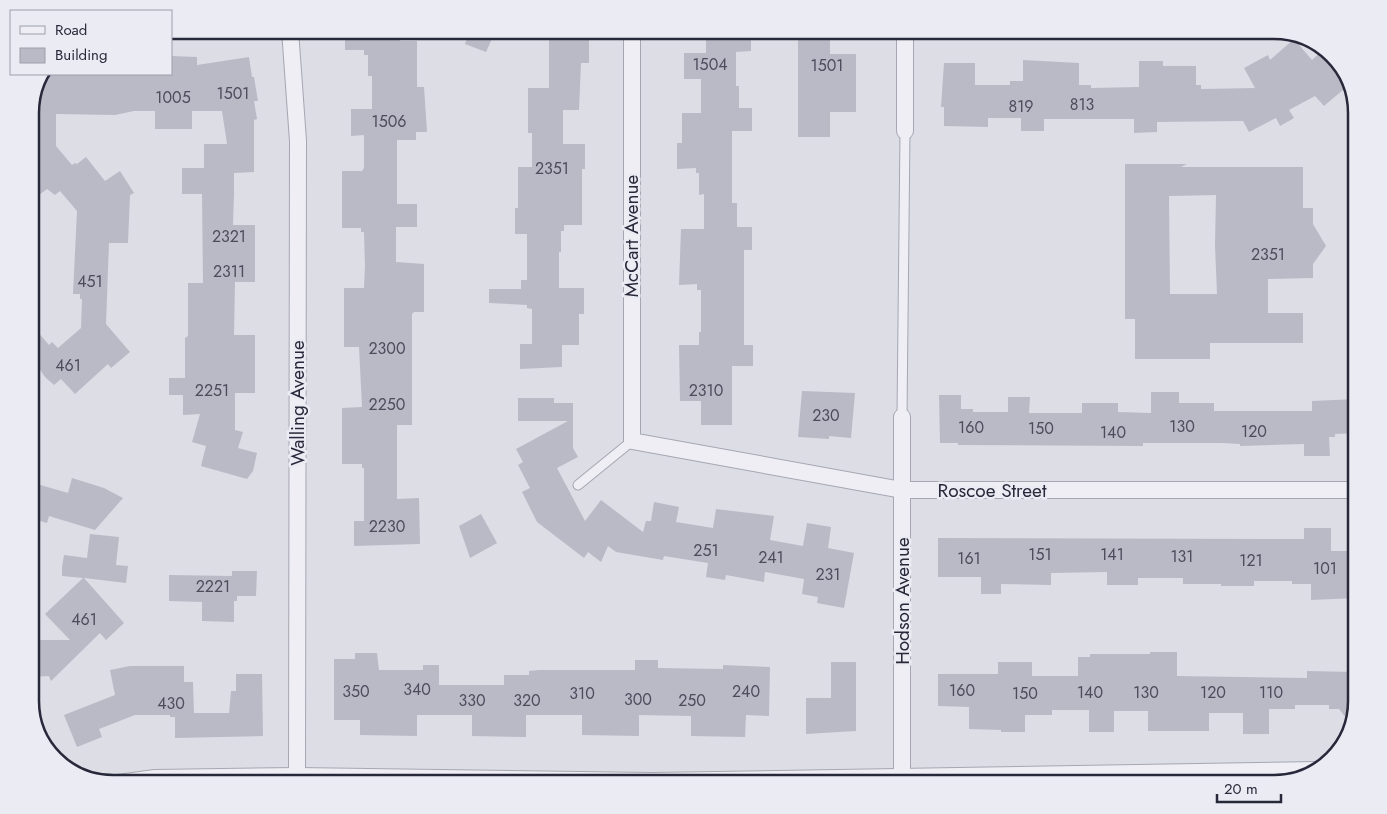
<svg xmlns="http://www.w3.org/2000/svg" width="1387" height="814" viewBox="0 0 1387 814" font-family="Jost,sans-serif">
<rect width="100%" height="100%" fill="#dcdde5"/>
<g fill="#babac7" fill-rule="evenodd">
<polygon points="345,30 400,32 400,41 417,41 417,87 424,87 427,132 416,132 416,140 397,140 397,204 417,204 417,227 396,227 396,262 424,264 424,312 414,312 412,314 412,425 397,425 397,499 419,498 420,544 354,546 354,521 364,521 364,468 362,468 362,464 342,464 342,408 362,407 359,347 344,347 344,288 364,288 365,266 364,232 361,232 361,228 342,228 342,171 362,171 364,168 364,135 351,136 351,109 372,109 372,76 368,76 368,55 364,55 364,50 345,50"/>
<polygon points="470,30 496,30 486,52 465,44"/>
<polygon points="556,30 589,30 589,63 581,63 579,110 563,110 563,144 585,144 585,169 582,169 582,225 564,225 564,231 561,231 561,252 559,252 559,288 584,288 584,314 579,314 579,345 562,345 562,367 520,369 520,344 532,344 532,309 527,308 527,305 489,303 489,289 521,289 521,280 527,280 527,234 515,234 515,208 518,208 518,167 532,167 532,133 528,133 528,88 549,88 549,36 556,39"/>
<polygon points="798,30 830,30 830,54 856,54 856,112 830,112 830,137 798,137"/>
<polygon points="706,31 751,31 751,51 736,52 736,86 739,86 739,108 752,108 752,131 732,131 732,203 737,203 737,227 752,227 752,250 744,250 744,345 753,345 753,366 732,366 732,425 701,425 701,401 680,401 679,345 699,345 699,332 701,332 701,290 697,290 697,284 679,285 681,229 704,229 704,194 699,195 699,173 696,173 696,168 677,169 677,143 682,143 682,113 701,113 701,79 684,79 684,53 706,53"/>
<polygon points="1294,39 1312,60 1324,49 1346,71 1350,84 1324,106 1315,96 1289,110 1294,118 1280,126 1276,118 1249,132 1243,121 1157,122 1157,132 1134,133 1134,119 1044,119 1044,131 1021,131 1021,118 988,118 988,127 944,126 944,107 941,107 944,63 975,63 975,85 1010,85 1010,81 1023,81 1023,60 1079,63 1079,85 1091,85 1091,88 1139,87 1139,61 1163,61 1163,66 1196,66 1196,85 1201,85 1201,89 1255,88 1244,68 1268,55 1270,60"/>
<polygon points="172,56 197,57 197,65 249,57 252,77 254,77 258,101 254,101 257,119 254,120 254,172 234,173 234,193 233,225 255,225 255,282 235,282 234,335 255,335 255,393 235,393 235,430 243,432 238,448 257,453 253,471 247,479 201,466 206,446 192,442 200,414 183,415 183,395 169,395 169,378 185,378 185,338 188,336 188,283 203,283 202,194 182,194 182,168 204,168 204,144 227,144 222,111 192,111 192,129 155,129 155,111 134,111 115,115 56,114 56,146 72,165 75,163 77,164 86,157 105,181 120,171 134,193 130,195 128,243 109,243 106,324 130,352 111,368 108,364 75,394 61,379 54,385 45,377 30,355 30,323 49,345 52,342 58,348 81,328 82,299 80,299 80,294 73,294 77,211 60,191 55,195 47,189 30,202 30,154 35,150 34,114 30,114 30,107 45,74 172,75"/>
<path d="M1125,164H1187L1181,167H1303V208H1313V224L1326,246L1313,264V278L1268,279V313H1303V343H1210V359H1135V319H1125ZM1216,195L1215,245L1217,294H1170L1169,196Z"/>
<polygon points="802,391 855,393 851,438 829,436 829,439 798,437"/>
<polygon points="1151,392 1179,392 1179,403 1214,403 1214,411 1312,411 1312,401 1357,399 1357,433 1335,434 1335,437 1329,437 1330,456 1304,456 1304,444 1240,446 1240,444 1222,443 1143,443 1143,446 958,445 958,443 940,443 939,395 961,395 961,409 973,409 973,412 1008,412 1008,397 1030,397 1029,413 1082,413 1082,403 1118,403 1118,412 1151,413"/>
<polygon points="518,398 554,398 554,403 573,403 573,448 578,457 557,468 585,521 601,500 643,532 646,521 651,521 654,502 679,507 676,522 713,528 716,509 774,516 770,540 803,546 807,523 831,527 828,548 854,553 844,608 817,603 818,597 802,594 804,579 765,572 764,582 726,575 725,580 706,577 708,563 664,556 663,560 616,552 608,546 601,562 588,552 584,558 537,522 522,492 530,488 518,465 523,462 516,449 568,421 518,421"/>
<polygon points="72,478 104,488 123,498 95,530 49,516 47,523 30,518 30,482 68,493"/>
<polygon points="481,514 497,543 470,558 459,526"/>
<polygon points="1304,528 1331,528 1331,551 1357,551 1357,598 1311,600 1311,584 1292,584 1292,581 1254,581 1254,586 1221,586 1221,584 1183,584 1183,578 1138,578 1138,585 1107,585 1107,572 1051,573 1051,585 1001,584 1001,594 981,594 981,577 938,577 938,538 1304,539"/>
<polygon points="90,534 119,537 116,565 128,566 126,583 84,578 124,623 106,640 100,633 51,681 49,676 31,677 30,640 70,640 45,614 83,578 62,576 62,567 64,555 87,558"/>
<polygon points="232,571 257,571 256,596 237,596 237,601 234,601 234,622 202,621 202,602 169,601 169,575 232,576"/>
<polygon points="1150,652 1177,652 1177,676 1307,678 1307,671 1353,672 1353,716 1351,724 1339,709 1329,709 1329,705 1295,705 1295,709 1269,709 1269,734 1243,734 1243,713 1209,713 1209,731 1148,731 1148,711 1114,711 1114,732 1089,732 1089,710 1052,710 1052,715 1025,715 1025,732 1001,732 1001,730 969,729 969,707 938,706 938,674 998,674 998,662 1032,662 1032,676 1078,676 1078,657 1090,657 1090,654 1150,654"/>
<polygon points="355,653 377,653 379,670 423,670 423,665 439,665 439,685 504,685 504,675 529,675 529,671 539,670 635,670 635,660 658,660 658,668 723,669 723,665 770,667 769,716 746,715 745,737 691,736 691,716 639,715 639,736 582,735 582,715 526,715 526,737 472,736 472,715 417,715 417,736 360,735 360,720 334,720 334,659 355,659"/>
<polygon points="831,662 856,662 856,731 806,734 806,698 831,698"/>
<polygon points="130,666 184,666 184,682 193,682 194,713 229,713 231,691 236,691 236,674 262,674 263,736 175,738 175,717 170,717 170,715 135,715 99,729 102,737 77,747 64,715 115,695 110,670"/>
</g>
<g fill="none" stroke-linecap="round" stroke-linejoin="round">
<g stroke="#a6a7b2" stroke-width="11">
<g id="lane">
<polyline points="902,417 905,131"/>
<polyline points="578,485 632,441"/>
</g>
</g>
<g stroke="#a6a7b2" stroke-width="18">
<g id="street">
<polyline points="290,30 298,141 297,776"/>
<polyline points="632,30 632,441 902,490 1357,490"/>
<polyline points="905,30 905,131"/>
<polyline points="902,417 902,784"/>
<polyline points="111,784 155,778 297,776 651,781 1318,770"/>
</g>
</g>
<use href="#lane" stroke="#eeeef4" stroke-width="9"/>
<use href="#street" stroke="#eeeef4" stroke-width="16"/>
</g>
<g text-anchor="middle" stroke-width="5" stroke-linejoin="round" paint-order="stroke">
<g font-size="16" fill="#4c4c5d">
<text x="710" y="70">1504</text>
<text x="827" y="71">1501</text>
<text x="233" y="99">1501</text>
<text x="173" y="103">1005</text>
<text x="1082" y="110">813</text>
<text x="1021" y="112">819</text>
<text x="389" y="127">1506</text>
<text x="552" y="174">2351</text>
<text x="229" y="242">2321</text>
<text x="1268" y="260">2351</text>
<text x="229" y="277">2311</text>
<text x="90" y="287">451</text>
<text x="387" y="354">2300</text>
<text x="68" y="371">461</text>
<text x="212" y="396">2251</text>
<text x="706" y="396">2310</text>
<text x="387" y="410">2250</text>
<text x="826" y="421">230</text>
<text x="1182" y="432">130</text>
<text x="971" y="433">160</text>
<text x="1041" y="434">150</text>
<text x="1254" y="437">120</text>
<text x="1113" y="438">140</text>
<text x="387" y="532">2230</text>
<text x="706" y="556">251</text>
<text x="1040" y="560">151</text>
<text x="1112" y="560">141</text>
<text x="1182" y="562">131</text>
<text x="771" y="563">241</text>
<text x="969" y="564">161</text>
<text x="1251" y="566">121</text>
<text x="1325" y="574">101</text>
<text x="828" y="580">231</text>
<text x="213" y="592">2221</text>
<text x="84" y="625">461</text>
<text x="417" y="695">340</text>
<text x="962" y="696">160</text>
<text x="356" y="697">350</text>
<text x="746" y="697">240</text>
<text x="1090" y="698">140</text>
<text x="1146" y="698">130</text>
<text x="1213" y="698">120</text>
<text x="1271" y="698">110</text>
<text x="582" y="699">310</text>
<text x="1025" y="699">150</text>
<text x="638" y="705">300</text>
<text x="472" y="706">330</text>
<text x="527" y="706">320</text>
<text x="692" y="706">250</text>
<text x="171" y="709">430</text>
</g>
<g font-size="19" fill="#27283a" stroke="#ebecf3">
<text transform="translate(631 236) rotate(-90)" y="7">McCart Avenue</text>
<text transform="translate(297 403) rotate(-90)" y="7">Walling Avenue</text>
<text x="992" y="497">Roscoe Street</text>
<text transform="translate(902 601) rotate(-90)" y="7">Hodson Avenue</text>
</g>
</g>
<path d="M0 0H1387V814H0ZM113 39H1274A74 74 0 0 1 1348 113V701A74 74 0 0 1 1274 775H113A74 74 0 0 1 39 701V113A74 74 0 0 1 113 39Z" fill="#ebecf3" fill-rule="evenodd"/>
<path fill="none" stroke="#27283a" stroke-width="2.5" d="M113 39H1274A74 74 0 0 1 1348 113V701A74 74 0 0 1 1274 775H113A74 74 0 0 1 39 701V113A74 74 0 0 1 113 39Z"/>
<rect x="10" y="10" width="162" height="65" fill="#ebecf3" stroke="#9d9ea9"/>
<rect x="20" y="26" width="25" height="8" fill="#eeeef4" stroke="#9d9ea9"/>
<text x="55" y="35" font-size="15" fill="#27283a">Road</text>
<rect x="20" y="48" width="25" height="15" fill="#babac7" stroke="#9d9ea9"/>
<text x="55" y="60" font-size="15" fill="#27283a">Building</text>
<path d="M1217 794v8h64v-8" fill="none" stroke="#27283a" stroke-width="2.5"/>
<text x="1224" y="794" font-size="15" fill="#27283a" stroke="#ebecf3" stroke-width="4" paint-order="stroke">20 m</text>
</svg>
